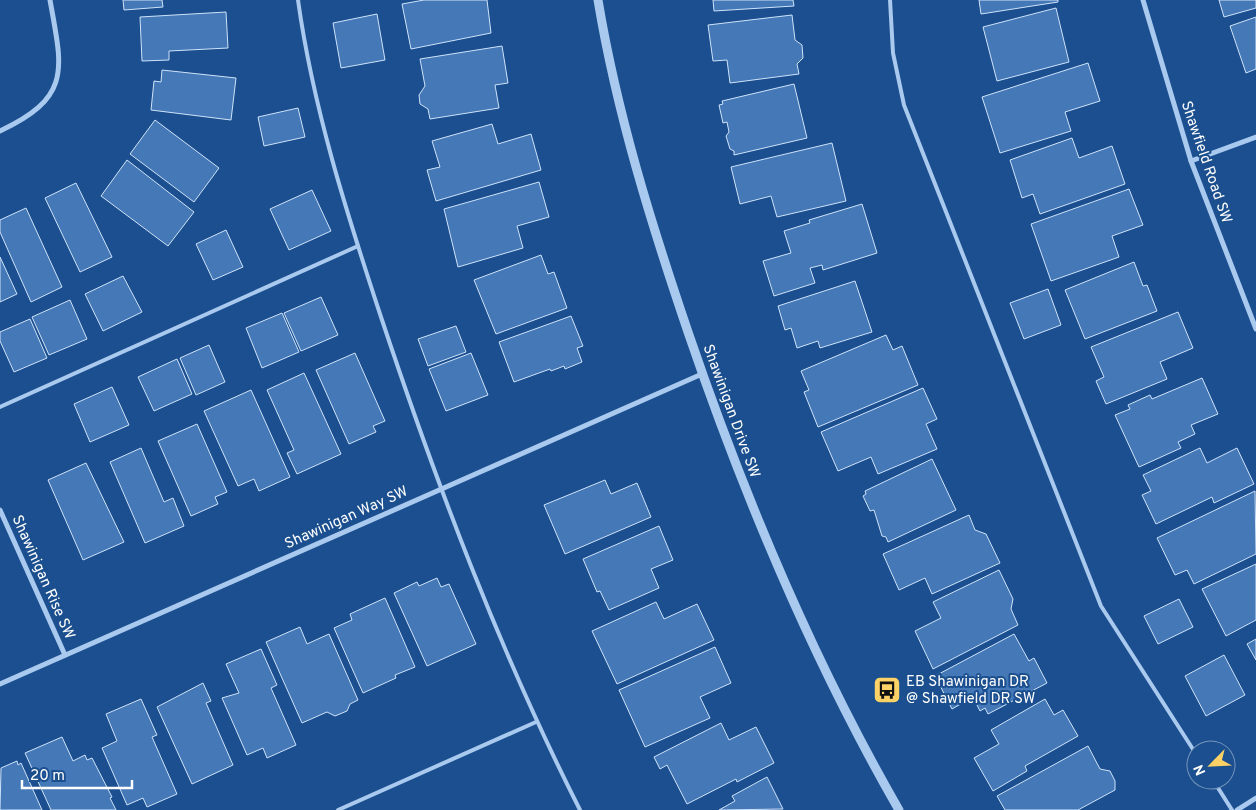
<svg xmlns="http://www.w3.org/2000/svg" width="1256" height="810" viewBox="0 0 1256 810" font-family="Overpass,sans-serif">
<rect width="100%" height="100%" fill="#1b4f8f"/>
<g fill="#4478b7" stroke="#cfe3fa">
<polygon points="123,0 162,0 163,7 124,10"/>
<polygon points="424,0 487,0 491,33 411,49 402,4"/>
<polygon points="713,0 793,0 794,6 714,11"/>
<polygon points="979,0 1058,0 1058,2 981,14"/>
<polygon points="1219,0 1256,0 1256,8 1224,17"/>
<polygon points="1056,8 1069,62 997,81 983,27"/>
<polygon points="226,12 228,48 169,51 169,60 142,61 140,17"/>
<polygon points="377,14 385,60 341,68 333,23"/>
<polygon points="792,15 795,40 802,45 803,58 797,64 799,74 730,83 727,60 713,61 708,25"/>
<polygon points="1256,17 1256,69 1246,73 1230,26"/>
<polygon points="502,46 508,83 495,85 499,108 430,119 428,109 420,104 419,95 425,86 420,59"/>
<polygon points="1088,63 1100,101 1065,112 1071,131 1000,153 982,97"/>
<polygon points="162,70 236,78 231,120 151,110 154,81 161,82"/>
<polygon points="794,84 807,138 734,155 734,151 730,149 726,136 729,132 727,122 723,123 719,105 723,104 722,101"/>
<polygon points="298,108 305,137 264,146 258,117"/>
<polygon points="155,120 219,168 194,202 130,154"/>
<polygon points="492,124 498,144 531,134 541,170 436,201 427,170 440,167 432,141"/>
<polygon points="1072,138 1079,158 1112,146 1125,184 1040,214 1033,194 1022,198 1010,160"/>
<polygon points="832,143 846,201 777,217 771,196 740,204 731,167"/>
<polygon points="127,160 194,212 168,246 101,196"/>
<polygon points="539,182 549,217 517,226 523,248 458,267 444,209"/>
<polygon points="76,183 112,257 80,272 45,198"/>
<polygon points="1129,189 1143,225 1112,236 1119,257 1051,281 1031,224"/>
<polygon points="312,190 331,231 289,250 270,209"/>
<polygon points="862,204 877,253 823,270 822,265 810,268 815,283 774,296 763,261 791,253 784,231 810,223 809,220"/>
<polygon points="26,208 62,287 31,302 0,232 0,220"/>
<polygon points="226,230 243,267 213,280 196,244"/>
<polygon points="541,255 548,274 554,272 567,308 496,334 474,280"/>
<polygon points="0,257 17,294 0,302"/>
<polygon points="1134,262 1143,286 1147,285 1157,311 1085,339 1065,290"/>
<polygon points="123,276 142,312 103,331 85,294"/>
<polygon points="855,281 872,332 820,348 818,341 797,348 791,328 785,330 778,306"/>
<polygon points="1048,289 1061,325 1024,339 1010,303"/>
<polygon points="321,297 338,335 301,351 284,313"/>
<polygon points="70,300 87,339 49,355 32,317"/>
<polygon points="1178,312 1193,348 1160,362 1167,379 1106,404 1096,381 1104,377 1091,347"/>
<polygon points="282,313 299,352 262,368 246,328"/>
<polygon points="571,316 583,346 577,348 582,362 565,369 564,366 551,371 550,369 514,382 499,342"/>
<polygon points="30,319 47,358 14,372 0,341 0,332"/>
<polygon points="456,326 466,352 428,366 418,339"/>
<polygon points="886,335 893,350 902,346 918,385 818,427 804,392 809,390 801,371"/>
<polygon points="209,345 225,382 196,395 180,358"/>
<polygon points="355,353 385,421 373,426 376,432 349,444 316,370"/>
<polygon points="471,353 488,395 446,411 429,369"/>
<polygon points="177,359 192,394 154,411 138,377"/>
<polygon points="304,373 341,454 297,474 287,453 294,450 267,390"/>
<polygon points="1202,378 1218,414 1191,425 1195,434 1178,442 1181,448 1139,467 1115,415 1130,409 1128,405 1150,395 1152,399"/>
<polygon points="112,387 129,425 90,442 74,404"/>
<polygon points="923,388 937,419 926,424 937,449 878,474 871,457 838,471 821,432"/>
<polygon points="251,390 290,477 259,491 254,479 238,486 204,411"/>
<polygon points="197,424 227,492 215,497 218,504 191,516 158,441"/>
<polygon points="141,448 164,502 173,498 184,526 145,543 110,462"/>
<polygon points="1200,448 1207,463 1237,448 1254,484 1214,503 1212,497 1156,524 1142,495 1151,491 1143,475"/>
<polygon points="932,459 956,510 888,542 886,537 882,536 874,510 870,511 863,496 866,494 865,491"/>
<polygon points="86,463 124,542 83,560 48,480"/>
<polygon points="605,480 611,494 637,483 651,517 565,554 544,505"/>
<polygon points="1255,491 1256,554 1194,584 1187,570 1175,575 1157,538"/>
<polygon points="969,515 975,530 986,534 1000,563 932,594 925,578 899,590 883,554"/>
<polygon points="659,526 673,560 651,569 659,588 609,610 600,591 597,592 583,559"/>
<polygon points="1256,564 1256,620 1226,636 1202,589"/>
<polygon points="999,570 1013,599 1011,609 1018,625 933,669 915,631 941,618 933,602"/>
<polygon points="437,578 441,587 449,584 476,644 427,666 394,593 417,582 419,586"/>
<polygon points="385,598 415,667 395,675 396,678 363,693 334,628 352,620 350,614"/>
<polygon points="1179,599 1193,627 1158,644 1144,616"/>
<polygon points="656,602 664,619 697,604 714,640 617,684 592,631"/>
<polygon points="300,627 307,644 329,634 358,700 350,704 347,711 335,716 327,712 302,723 266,642"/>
<polygon points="1014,634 1029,661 1034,658 1047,683 988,714 985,708 980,711 973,697 952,709 935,676"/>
<polygon points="1256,639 1256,660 1247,644"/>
<polygon points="715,647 731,683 700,697 710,718 645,747 619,690"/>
<polygon points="261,649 277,685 271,688 296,745 267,758 263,748 247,755 222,698 239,693 226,664"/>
<polygon points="1224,655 1245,695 1206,716 1185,676"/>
<polygon points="203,683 211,701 206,703 233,765 192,784 157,707"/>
<polygon points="141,699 157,735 152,737 177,794 147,807 143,798 127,805 102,748 117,741 106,714"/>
<polygon points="1045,699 1054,715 1063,710 1078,736 1025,766 1027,771 993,791 974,758 999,744 991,730"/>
<polygon points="721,723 729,740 756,727 774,763 737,782 736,779 687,804 667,765 660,769 654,757"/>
<polygon points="62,737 73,761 85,755 87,760 92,758 112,797 110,798 116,810 51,810 25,753"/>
<polygon points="1088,746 1100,769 1110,771 1115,781 1115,790 1078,810 1005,810 997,796"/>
<polygon points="17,761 18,765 21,763 42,810 0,810 1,768"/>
<polygon points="767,777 783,809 719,810 735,801 732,796"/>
</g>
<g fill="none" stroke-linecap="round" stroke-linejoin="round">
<g stroke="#a9c9ee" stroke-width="4">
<path d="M298,0C313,108 347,214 381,317C437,485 500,652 580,810"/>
<polyline points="890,0 893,53 904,105 1101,606 1196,754"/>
<polyline points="0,407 358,246"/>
<polyline points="1213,780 1232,810"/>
<polyline points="338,810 536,722"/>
</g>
<g stroke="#a9c9ee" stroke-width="5">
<polyline points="1143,0 1191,161 1256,329"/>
<path d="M0,131C73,97 62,68 50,0"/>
<polyline points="1191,161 1256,137"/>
<polyline points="0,510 65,655"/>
<polyline points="0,684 702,374"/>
<polyline points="1237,810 1256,798"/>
</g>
<path stroke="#a9c9ee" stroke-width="9" d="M598,0C617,114 651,223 688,332C744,496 812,659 899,810"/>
</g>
<defs>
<g id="bus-square" transform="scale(1.4375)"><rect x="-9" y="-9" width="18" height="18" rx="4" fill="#ffd166" stroke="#1b4f8f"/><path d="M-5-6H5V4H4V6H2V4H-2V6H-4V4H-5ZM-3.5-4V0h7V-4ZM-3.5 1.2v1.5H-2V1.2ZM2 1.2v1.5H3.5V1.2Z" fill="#111"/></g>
</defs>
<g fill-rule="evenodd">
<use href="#bus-square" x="887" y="690"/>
</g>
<g text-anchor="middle" stroke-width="4" stroke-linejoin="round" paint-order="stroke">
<g font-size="15" fill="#fff" stroke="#1b4f8f">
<text transform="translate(1207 162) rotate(71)" y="5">Shawfield Road SW</text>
<text transform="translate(732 411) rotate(70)" y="5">Shawinigan Drive SW</text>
<text transform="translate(346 517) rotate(-24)" y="5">Shawinigan Way SW</text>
<text transform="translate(44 577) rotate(66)" y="5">Shawinigan Rise SW</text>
</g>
<g font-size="15" fill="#fff" stroke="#1b4f8f" text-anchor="start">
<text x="906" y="686">EB Shawinigan DR<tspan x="906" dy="17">@ Shawfield DR SW</tspan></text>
</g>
</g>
<g transform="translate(1211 765) rotate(246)"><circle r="24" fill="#1b4f8f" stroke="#7695bc"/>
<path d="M0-4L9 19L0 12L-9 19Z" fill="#ffd166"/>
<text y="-8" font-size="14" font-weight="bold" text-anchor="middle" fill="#ffffff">N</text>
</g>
<path d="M22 780v8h110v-8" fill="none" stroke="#ffffff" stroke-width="2.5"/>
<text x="30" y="780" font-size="15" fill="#ffffff" stroke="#1b4f8f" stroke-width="4" paint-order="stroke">20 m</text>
</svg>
